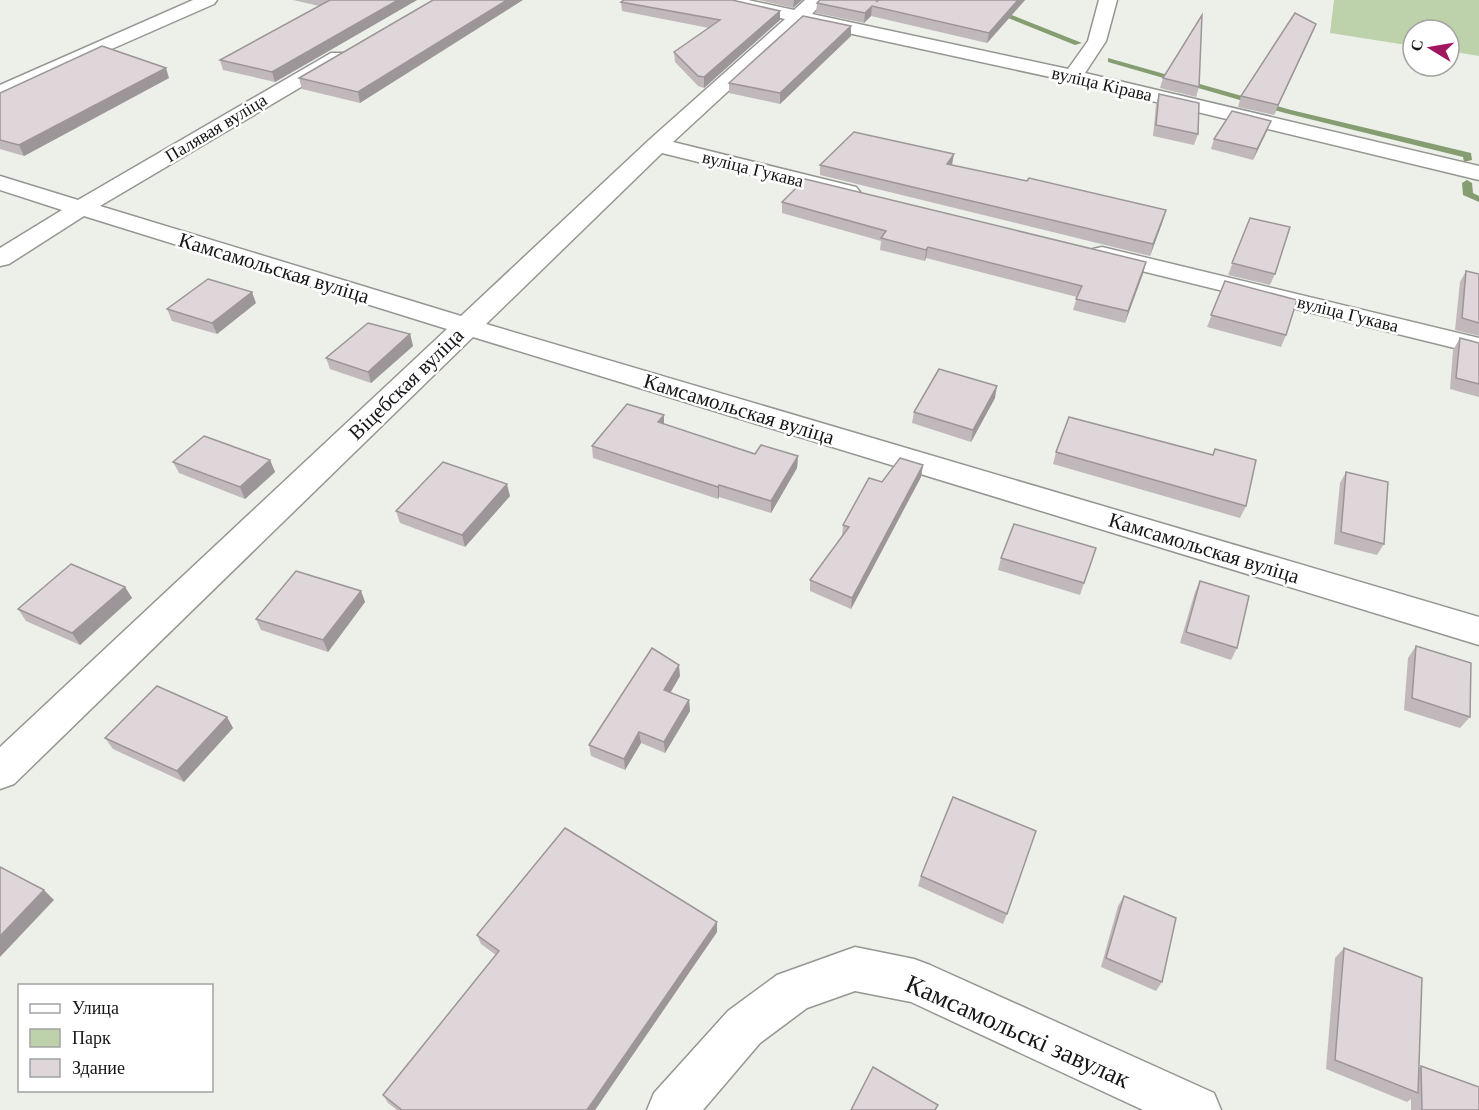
<svg xmlns="http://www.w3.org/2000/svg" width="1479" height="1110" viewBox="0 0 1479 1110" font-family="Georgia,serif">
<rect width="100%" height="100%" fill="#ecf0e9"/>
<polygon fill="#bdd2ab" points="1334,0 1479,0 1479,56 1449,51 1449,30 1413,30 1413,46 1330,33"/>
<g fill="none" stroke-linecap="round" stroke-linejoin="round">
<g fill="#859d70" fill-rule="evenodd">
<polygon points="963,0 974,0 1082,43 1075,45"/>
<polygon points="1108,58 1291,110 1471,153 1472,160 1464,162 1463,157 1285,113 1108,62"/>
<polygon points="1467,180 1472,183 1473,193 1479,196 1479,202 1463,195 1462,183"/>
</g>
<g stroke="#949791" stroke-width="3">
<g id="minor">
<polygon points="193,0 217,0 214,4 0,98 0,85"/>
<polygon points="714,0 748,0 794,10 805,0 825,0 812,14 1068,69 1088,41 1099,0 1117,0 1106,41 1085,73 1479,166 1479,180 1073,82 802,23 673,142 856,187 860,192 856,197 848,199 662,153 486,324 1479,617 1479,645 473,337 14,784 0,789 0,747 447,329 84,216 9,264 0,266 0,248 62,210 0,190 0,176 78,200 331,53 345,53 348,57 345,61 100,206 461,316 649,140 785,19 717,4"/>
<polygon points="1102,247 1479,338 1479,354 1093,259 1090,254 1093,249"/>
<polygon points="855,947 914,959 930,965 1214,1093 1221,1110 1143,1110 911,1002 855,991 807,1008 760,1043 703,1110 647,1110 654,1093 728,1011 777,975"/>
</g>
</g>
<use href="#minor" fill="#fff" fill-rule="evenodd"/>
</g>
<g fill="#c0b8bb">
<polygon points="293,0 417,0 275,82 223,70 220,60 319,6"/>
<polygon points="433,0 360,103 302,89 299,78"/>
<polygon points="759,0 802,0 793,8"/>
<polygon points="820,0 1025,0 987,43 871,16 864,23 816,13 817,3"/>
<polygon points="621,2 780,20 704,88 698,86 675,62 674,52 709,28 622,11"/>
<polygon points="1312,34 1274,115 1238,107 1241,96"/>
<polygon points="851,36 780,104 729,93 729,83"/>
<polygon points="169,78 24,156 0,149 0,93"/>
<polygon points="1163,78 1199,87 1196,97 1160,88"/>
<polygon points="1159,94 1198,134 1194,145 1153,136 1156,104"/>
<polygon points="1271,121 1267,131 1253,160 1211,149 1214,139"/>
<polygon points="820,165 952,165 1166,210 1150,256 820,175"/>
<polygon points="782,202 1146,262 1125,323 1073,310 1077,297 926,258 925,261 880,250 881,241 782,213"/>
<polygon points="1250,218 1275,274 1270,285 1228,275"/>
<polygon points="1466,271 1479,274 1479,336 1455,330 1460,282"/>
<polygon points="1225,281 1286,335 1281,347 1207,327"/>
<polygon points="256,303 217,334 172,321 167,309"/>
<polygon points="410,334 413,346 371,383 330,369 326,358"/>
<polygon points="1460,338 1479,343 1479,397 1450,389 1453,350"/>
<polygon points="995,398 971,442 912,423 914,412"/>
<polygon points="664,415 664,424 755,454 798,456 797,468 771,513 719,497 718,499 593,458 592,446"/>
<polygon points="1215,449 1246,506 1240,518 1053,464 1056,452 1213,454"/>
<polygon points="270,460 275,472 245,499 179,473 173,462"/>
<polygon points="923,465 921,477 851,609 810,591 810,580 842,537 843,525 882,482"/>
<polygon points="1346,472 1384,544 1377,555 1334,544 1340,483"/>
<polygon points="510,496 465,547 400,523 396,511"/>
<polygon points="1096,548 1080,595 998,570 1001,558"/>
<polygon points="1200,581 1237,648 1231,660 1180,643 1195,592"/>
<polygon points="125,587 132,598 80,645 26,621 18,609"/>
<polygon points="361,591 365,602 328,652 261,630 256,619"/>
<polygon points="1416,646 1470,717 1460,728 1404,710 1408,658"/>
<polygon points="680,676 670,693 689,700 690,711 665,753 641,743 625,770 591,756 589,745"/>
<polygon points="227,717 233,728 184,782 113,749 105,738"/>
<polygon points="921,876 1007,914 1003,924 918,886"/>
<polygon points="1124,896 1162,982 1156,991 1101,967 1118,906"/>
<polygon points="717,922 717,932 595,1110 397,1110 388,1103 383,1095 496,955 481,944 477,935"/>
<polygon points="1344,948 1419,1068 1421,1066 1479,1110 1411,1110 1411,1099 1407,1102 1326,1069 1335,958"/>
</g>
<g fill="#9c9698">
<polygon points="398,0 417,0 275,82 272,72"/>
<polygon points="507,0 523,0 360,103 358,92"/>
<polygon points="794,0 802,0 793,8"/>
<polygon points="1018,0 1025,0 987,43 989,33"/>
<polygon points="872,6 871,16 864,23 865,13"/>
<polygon points="780,11 780,20 704,88 704,77"/>
<polygon points="1316,24 1312,34 1274,115 1278,105"/>
<polygon points="851,26 851,36 780,104 780,93"/>
<polygon points="166,68 169,78 24,156 19,145"/>
<polygon points="1271,121 1267,131 1253,160 1257,149"/>
<polygon points="954,154 952,165 945,175 947,164"/>
<polygon points="1166,210 1163,221 1150,256 1153,244"/>
<polygon points="928,247 926,258 925,261 926,250"/>
<polygon points="1146,262 1143,274 1125,323 1128,311"/>
<polygon points="252,292 256,303 217,334 212,323"/>
<polygon points="410,334 413,346 371,383 368,372"/>
<polygon points="997,386 995,398 971,442 973,430"/>
<polygon points="664,415 664,427 658,422"/>
<polygon points="798,456 797,468 771,513 771,501"/>
<polygon points="270,460 275,472 245,499 240,487"/>
<polygon points="923,465 921,477 851,609 852,598"/>
<polygon points="507,484 510,496 465,547 462,535"/>
<polygon points="719,485 719,497 718,499 718,487"/>
<polygon points="125,587 132,598 80,645 72,633"/>
<polygon points="361,591 365,602 328,652 323,640"/>
<polygon points="679,665 680,676 665,702 664,690"/>
<polygon points="689,700 690,711 665,753 664,742"/>
<polygon points="227,717 233,728 184,782 177,771"/>
<polygon points="639,732 641,743 625,770 624,759"/>
<polygon points="44,890 54,900 0,957 0,936"/>
<polygon points="717,922 717,932 595,1110 587,1110"/>
</g>
<g fill="#dfd6d9" stroke="#9c9698" stroke-width="1.5">
<polygon points="330,0 398,0 272,72 220,60"/>
<polygon points="433,0 507,0 358,92 299,78"/>
<polygon points="624,0 732,0 780,11 704,77 698,76 674,52 720,20 621,2"/>
<polygon points="820,0 879,0 876,2 879,0 1018,0 989,33 872,6 865,13 817,3"/>
<polygon points="1295,13 1316,24 1278,105 1241,96"/>
<polygon points="1202,15 1199,87 1163,78"/>
<polygon points="803,16 851,26 780,93 729,83"/>
<polygon points="102,46 166,68 19,145 0,140 0,93"/>
<polygon points="1159,94 1199,103 1198,134 1156,125"/>
<polygon points="1232,111 1271,121 1257,149 1214,139"/>
<polygon points="854,132 954,154 947,164 1027,181 1029,178 1166,210 1153,244 820,165"/>
<polygon points="805,179 1146,262 1128,311 1076,299 1082,286 928,247 926,250 881,238 886,231 782,202"/>
<polygon points="1250,218 1290,227 1275,274 1232,263"/>
<polygon points="1466,271 1479,274 1479,323 1462,318"/>
<polygon points="208,279 252,292 212,323 167,309"/>
<polygon points="1225,281 1297,300 1286,335 1211,315"/>
<polygon points="368,323 410,334 368,372 326,358"/>
<polygon points="1460,338 1479,343 1479,384 1456,378"/>
<polygon points="939,369 997,386 973,430 914,412"/>
<polygon points="627,404 664,415 658,422 755,454 761,445 798,456 771,501 719,485 718,487 592,446"/>
<polygon points="1069,417 1213,455 1215,449 1256,460 1246,506 1056,452"/>
<polygon points="204,436 270,460 240,487 173,462"/>
<polygon points="900,458 923,465 852,598 810,580 849,527 843,525 869,478 882,482"/>
<polygon points="443,462 507,484 462,535 396,511"/>
<polygon points="1346,472 1388,482 1384,544 1341,532"/>
<polygon points="1014,524 1096,548 1084,583 1001,558"/>
<polygon points="71,564 125,587 72,633 18,609"/>
<polygon points="296,571 361,591 323,640 256,619"/>
<polygon points="1200,581 1249,596 1237,648 1186,632"/>
<polygon points="1416,646 1471,663 1470,717 1412,698"/>
<polygon points="652,648 679,665 664,690 689,700 664,742 639,732 624,759 589,745"/>
<polygon points="157,686 227,717 177,771 105,738"/>
<polygon points="953,797 1036,831 1007,914 921,876"/>
<polygon points="565,828 717,922 587,1110 402,1110 383,1095 499,951 477,935"/>
<polygon points="0,867 44,890 0,936"/>
<polygon points="1124,896 1176,918 1162,982 1106,958"/>
<polygon points="1344,948 1422,978 1418,1093 1335,1060"/>
<polygon points="1421,1066 1479,1087 1479,1110 1422,1110"/>
<polygon points="873,1067 938,1105 935,1110 851,1110"/>
</g>
<g text-anchor="middle" stroke-width="5" stroke-linejoin="round" paint-order="stroke">
<g font-size="18" fill="#151714" stroke="#fff">
<text transform="translate(1102 84) rotate(13)" y="6">вуліца Кірава</text>
<text transform="translate(216 128) rotate(-31)" y="6">Палявая вуліца</text>
<text transform="translate(753 169) rotate(14)" y="6">вуліца Гукава</text>
<text transform="translate(1348 314) rotate(14)" y="6">вуліца Гукава</text>
</g>
<g font-size="21" fill="#151714" stroke="#fff">
<text transform="translate(274 268) rotate(17)" y="7">Камсамольская вуліца</text>
<text transform="translate(406 384) rotate(-44)" y="7">Віцебская вуліца</text>
<text transform="translate(739 409) rotate(17)" y="7">Камсамольская вуліца</text>
<text transform="translate(1204 548) rotate(17)" y="7">Камсамольская вуліца</text>
</g>
<g font-size="26" fill="#151714" stroke="#fff">
<text transform="translate(1018 1031) rotate(24)" y="9">Камсамольскі завулак</text>
</g>
</g>
<rect x="18" y="984" width="195" height="108" fill="#ffffff" stroke="#a1a2a1" stroke-width="1.5"/>
<rect x="30" y="1004" width="30" height="9" fill="#ffffff" stroke="#a1a2a1" stroke-width="1.5"/>
<text x="72" y="1014" font-size="18" fill="#151714">Улица</text>
<rect x="30" y="1029" width="30" height="18" fill="#bdd2ab" stroke="#a1a2a1" stroke-width="1.5"/>
<text x="72" y="1044" font-size="18" fill="#151714">Парк</text>
<rect x="30" y="1059" width="30" height="18" fill="#dfd6d9" stroke="#a1a2a1" stroke-width="1.5"/>
<text x="72" y="1074" font-size="18" fill="#151714">Здание</text>
<g transform="translate(1431 48) rotate(281)"><circle r="28" fill="#ffffff" stroke="#a1a2a1" stroke-width="1.5"/>
<path d="M0-4.5L10 22L0 15L-10 22Z" fill="#a11660"/>
<text y="-9" font-size="16" font-weight="bold" text-anchor="middle" fill="#151714">С</text>
</g>
</svg>
